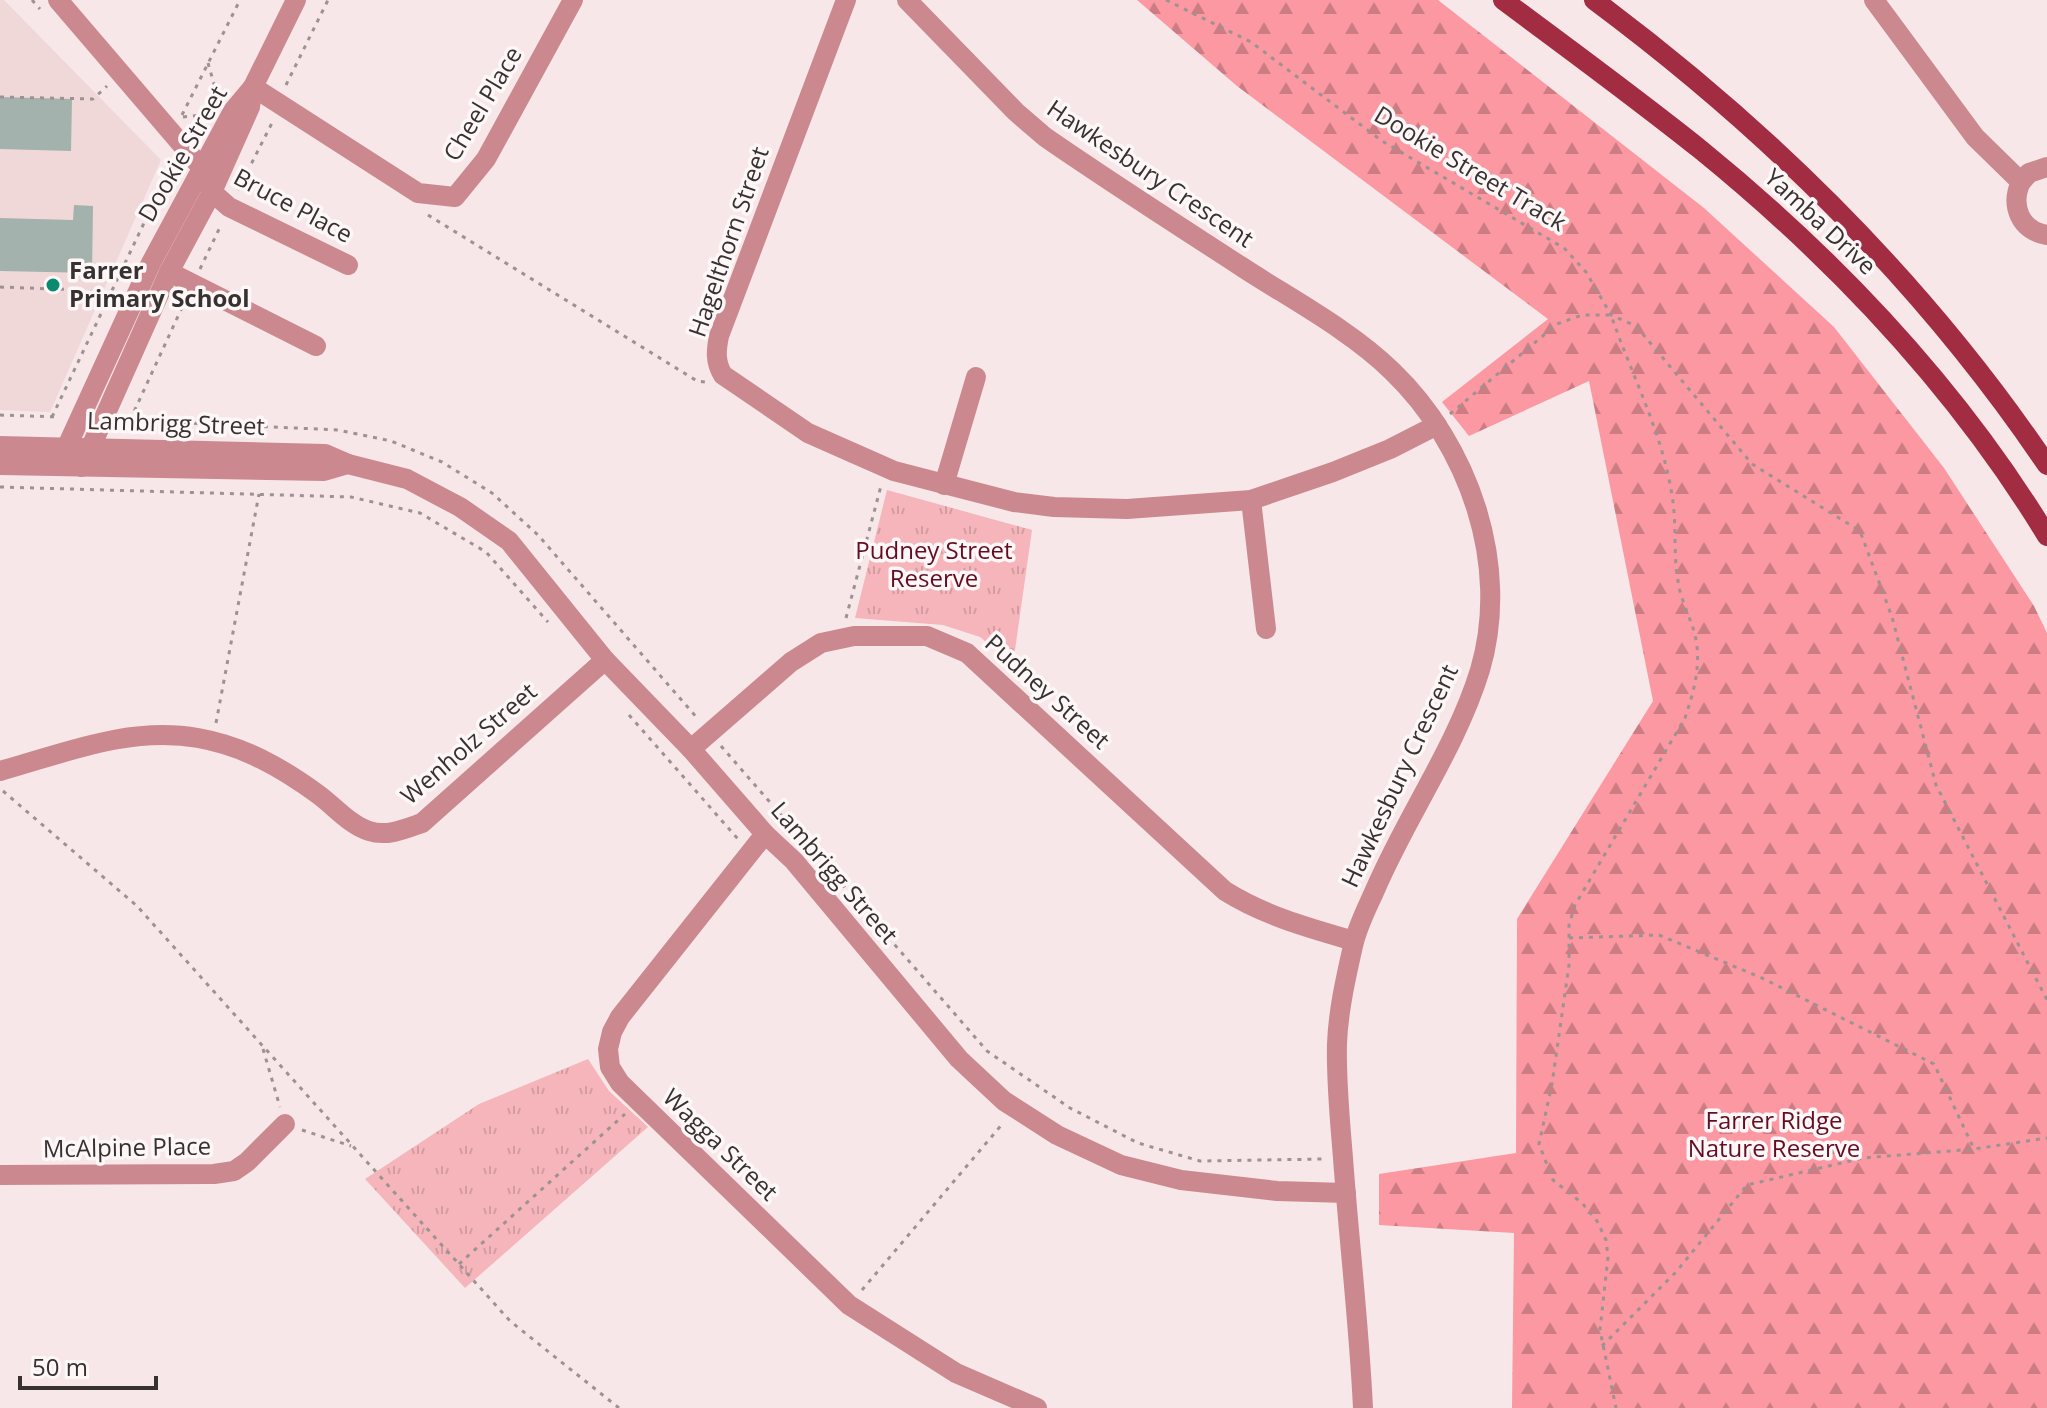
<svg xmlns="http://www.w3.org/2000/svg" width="2047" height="1408" viewBox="0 0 2047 1408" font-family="'Open Sans',sans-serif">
<defs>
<pattern id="grass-tufts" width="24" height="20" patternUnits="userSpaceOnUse" patternTransform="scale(2)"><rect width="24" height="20" fill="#f5b5ba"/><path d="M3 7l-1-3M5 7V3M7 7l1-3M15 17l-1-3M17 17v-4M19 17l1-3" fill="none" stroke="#d39ca0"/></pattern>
<pattern id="forest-firs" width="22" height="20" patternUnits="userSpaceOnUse" patternTransform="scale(2)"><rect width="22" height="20" fill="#fb98a1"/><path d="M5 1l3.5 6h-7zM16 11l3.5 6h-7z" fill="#cc7d84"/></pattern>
</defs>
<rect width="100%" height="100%" fill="#f7e7e8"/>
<polygon fill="#f0d8d9" points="0,0 4,0 161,160 50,412 0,410"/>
<g fill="url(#grass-tufts)">
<polygon points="887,490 1032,530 1013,664 980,637 943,625 855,618"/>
<polygon points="588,1059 609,1091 648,1127 465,1288 365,1179 479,1104"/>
</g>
<polygon fill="url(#forest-firs)" points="1137,0 1438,0 1704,208 1834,327 1944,468 2034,606 2047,633 2047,1408 1512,1408 1514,1233 1379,1225 1379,1174 1516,1153 1517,919 1653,701 1589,381 1469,436 1442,402 1548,319 1237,86"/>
<g fill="#a3b2ad">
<polygon points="0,97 72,99 71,151 0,149"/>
<polygon points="74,205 93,206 92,273 0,271 0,218 73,220"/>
</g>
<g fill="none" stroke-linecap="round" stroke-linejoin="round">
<g stroke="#9d9293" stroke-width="3" stroke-dasharray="4 6" stroke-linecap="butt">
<polyline points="32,0 40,9"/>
<polyline points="1166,0 1251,42 1382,141 1564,248 1586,272 1611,315 1636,326 1752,464 1860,531 1892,617 1936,785 2047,1000"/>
<polyline points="208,63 218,98"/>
<polyline points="286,85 328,0"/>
<polyline points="0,97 93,99 107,86"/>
<polyline points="182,115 240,0"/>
<polyline points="183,117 203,115 212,107"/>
<polyline points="238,190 273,121"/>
<polyline points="428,215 697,381 705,382"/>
<polyline points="200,269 221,225"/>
<polyline points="0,287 81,290 109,296"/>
<path d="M1450,414L1557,324L1582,315H1611C1632,376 1662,432 1672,495C1677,524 1673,553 1678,581C1680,597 1688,613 1693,628C1703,659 1695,688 1685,718L1575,905L1569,925V965L1552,1084L1539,1144L1553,1180L1582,1203L1597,1221L1606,1240L1608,1257L1600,1330L1616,1408"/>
<polyline points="0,415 60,417"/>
<polyline points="52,417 172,164"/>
<polyline points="124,420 338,430 391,441 442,462 492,493 538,535 698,719"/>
<polyline points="126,429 185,301"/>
<polyline points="0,487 351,497 420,513 486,552 548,622"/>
<polyline points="846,618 881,486"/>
<polyline points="629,715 738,839"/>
<polyline points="216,723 259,494"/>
<polyline points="721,746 808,846"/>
<polyline points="3,791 137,906 510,1321 619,1408"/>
<polyline points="816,854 987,1051 1070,1108 1138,1143 1200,1161 1325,1159"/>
<polyline points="1569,938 1659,935 1762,978 1934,1064 1974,1149"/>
<polyline points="263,1049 280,1107"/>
<polyline points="302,1130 351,1146"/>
<polyline points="459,1264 625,1114"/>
<polyline points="862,1290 1004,1122"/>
<polyline points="1602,1346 1676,1272 1747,1185 1863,1158 1974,1149 2047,1138"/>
</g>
<g stroke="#cb898f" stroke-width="20">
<polyline points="58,0 201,167 212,192 229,207 348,265"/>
<path d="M846,0L719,336C716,351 715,362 723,375L808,433L894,471L1014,502L1054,507L1127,509L1251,500L1333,472L1390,449L1437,425"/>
<path d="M907,0L1016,112L1045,137C1110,182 1176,224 1242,267C1291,299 1350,330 1392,371C1469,445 1511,565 1480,670C1456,748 1407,815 1375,890C1367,908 1357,927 1353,946C1346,977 1338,1012 1337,1044C1336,1082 1340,1120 1343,1158C1349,1241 1359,1324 1363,1408"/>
<polyline points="1874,0 1975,137 2021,182 2029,173 2047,167"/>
<polyline points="253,87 418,193 455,197 486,159 573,0"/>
<path d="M2021,182C2010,205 2020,231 2047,235"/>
<polyline points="169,272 316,346"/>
<polyline points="0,446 325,454 348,464 407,479 460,507 509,541 605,660 691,749 765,834 794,861 959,1059 1004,1101 1057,1135 1121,1165 1181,1180 1277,1191 1346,1193"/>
<polyline points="0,465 324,471 348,464"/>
<polyline points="58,466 151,263 233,111 253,87 296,0"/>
<polyline points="82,467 169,272 212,192 250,107 252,91"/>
<polyline points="944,485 976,377"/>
<polyline points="1251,500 1266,629"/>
<path d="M691,749L791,662L821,643L854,636H927L967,653L1225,891C1265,916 1309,928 1354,941"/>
<path d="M0,771C65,753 129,726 198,738C244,746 282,768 319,795C335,807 350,825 369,831C387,837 405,829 422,823L605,660"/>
<polyline points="765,834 620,1017 612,1032 608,1049 610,1067 620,1083 849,1305 956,1373 1037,1408"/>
<polyline points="0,1175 214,1174 234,1171 247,1162 285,1124"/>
</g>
<g stroke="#a22d43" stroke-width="20">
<path d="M1503,0C1569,49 1636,98 1701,150C1835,259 1957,388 2047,536"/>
<path d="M1594,0C1770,131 1924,283 2047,465"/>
</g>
</g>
<circle fill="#0a8a6e" stroke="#fef7f7" stroke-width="3" cx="53" cy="285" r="8"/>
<g text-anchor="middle" stroke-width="7" stroke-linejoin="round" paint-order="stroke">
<g font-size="24" fill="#383132" stroke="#fef7f7">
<text transform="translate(483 104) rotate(-59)" y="8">Cheel Place</text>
<text transform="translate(183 154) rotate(-60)" y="8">Dookie Street</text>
<text transform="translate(1470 169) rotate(31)" y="8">Dookie Street Track</text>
<text transform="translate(1150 174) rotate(34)" y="8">Hawkesbury Crescent</text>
<text transform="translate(293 206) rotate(28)" y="8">Bruce Place</text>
<text transform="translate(1820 222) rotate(43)" y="8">Yamba Drive</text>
<text transform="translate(729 242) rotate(-71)" y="8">Hagelthorn Street</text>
<text transform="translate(176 424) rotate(2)" y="8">Lambrigg Street</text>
<text transform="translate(1047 692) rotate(42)" y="8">Pudney Street</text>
<text transform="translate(469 744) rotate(-41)" y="8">Wenholz Street</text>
<text transform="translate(1400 776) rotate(-65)" y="8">Hawkesbury Crescent</text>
<text transform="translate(834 873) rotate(49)" y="8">Lambrigg Street</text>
<text transform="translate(720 1145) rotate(44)" y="8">Wagga Street</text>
<text transform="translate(127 1148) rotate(-1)" y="8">McAlpine Place</text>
</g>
<g font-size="24" font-weight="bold" fill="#383132" stroke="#fef7f7" text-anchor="start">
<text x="69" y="279">Farrer<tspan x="69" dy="28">Primary School</tspan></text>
</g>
<g font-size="24" fill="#640c21" stroke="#fef7f7">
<text x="934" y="559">Pudney Street<tspan x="934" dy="28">Reserve</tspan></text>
<text x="1774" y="1129">Farrer Ridge<tspan x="1774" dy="28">Nature Reserve</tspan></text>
</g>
</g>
<path d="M20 1376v12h136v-12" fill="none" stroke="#383132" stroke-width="4"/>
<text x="32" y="1376" font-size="24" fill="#383132" stroke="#fef7f7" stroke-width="6" paint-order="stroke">50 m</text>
</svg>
